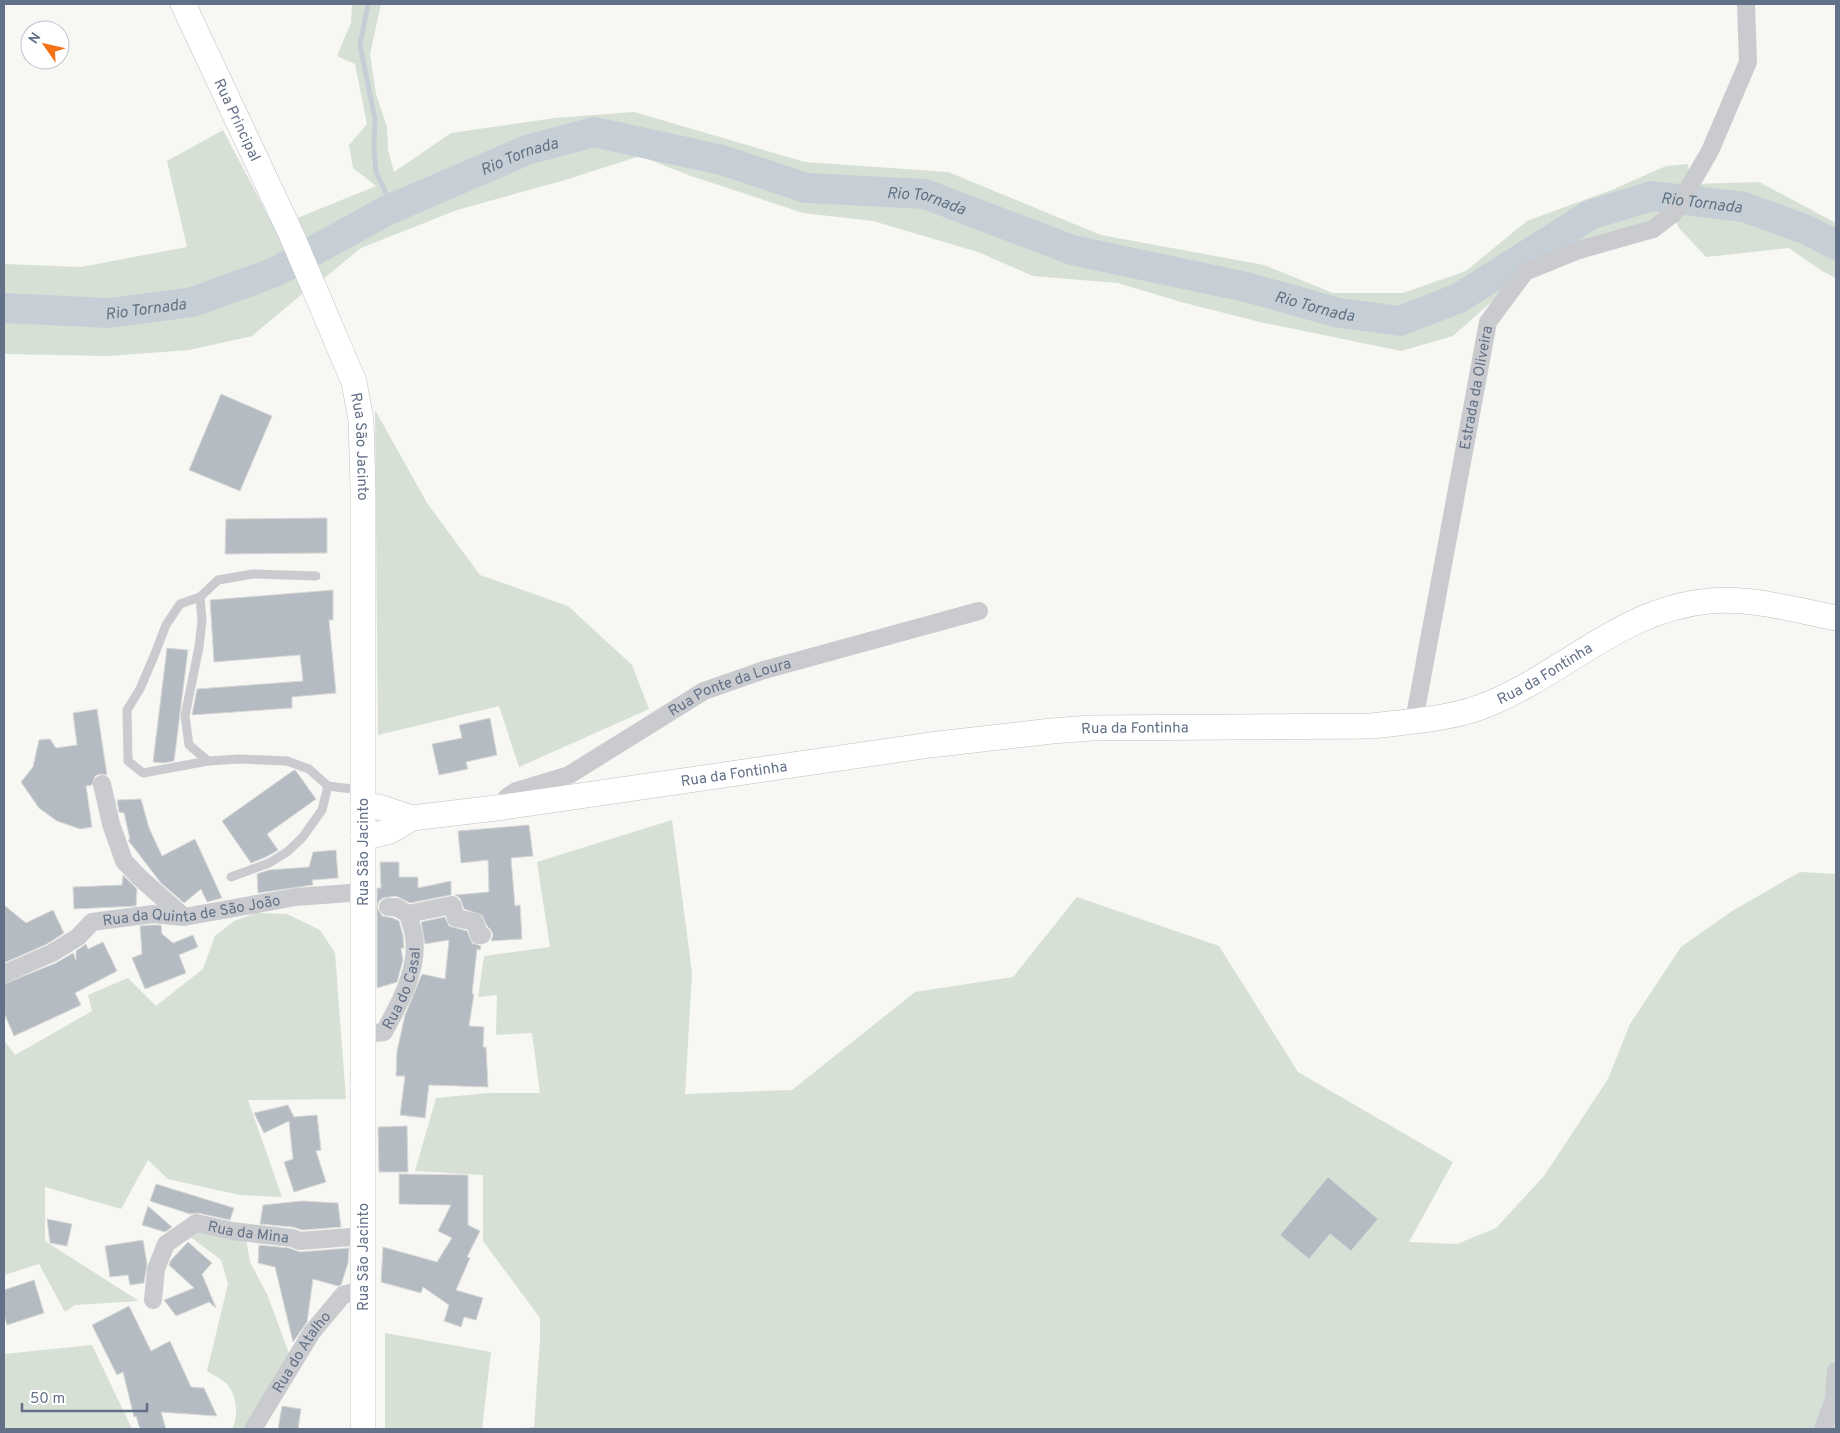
<svg xmlns="http://www.w3.org/2000/svg" width="1840" height="1433" viewBox="0 0 1840 1433" font-family="Overpass,sans-serif">
<rect width="100%" height="100%" fill="#f7f7f3"/>
<g fill="#d6e0d4">
<polygon points="352,4 381,4 370,54 376,94 387,127 388,150 394,172 451,133 555,118 634,112 805,162 948,172 1101,235 1264,265 1333,293 1403,293 1466,271 1527,221 1614,189 1666,166 1688,164 1691,184 1759,182 1836,223 1836,278 1822,271 1789,248 1706,257 1678,227 1674,213 1525,272 1453,336 1401,351 1260,322 1181,302 1118,283 1033,276 978,252 873,221 803,213 691,176 640,156 565,180 457,210 361,248 322,280 295,219 376,186 353,168 349,145 367,124 355,64 337,56 351,23"/>
<polygon points="223,130 307,290 252,336 189,350 109,356 4,354 4,264 81,267 187,247 167,161"/>
<polygon points="375,410 427,503 480,575 568,606 632,665 649,709 519,767 499,706 378,735"/>
<polygon points="672,820 692,973 685,1094 792,1090 915,992 1013,977 1077,897 1219,946 1298,1072 1453,1162 1409,1242 1457,1244 1496,1228 1544,1176 1608,1079 1630,1024 1681,947 1732,911 1800,872 1836,874 1836,1429 520,1429 534,1427 540,1340 540,1318 483,1241 483,1175 415,1171 436,1098 489,1093 540,1093 532,1033 496,1035 497,995 478,997 484,956 550,947 537,862"/>
<polygon points="256,913 287,914 320,930 335,953 346,1099 248,1100 282,1197 240,1195 168,1179 148,1160 121,1209 45,1187 45,1241 139,1301 75,1305 65,1312 39,1264 4,1275 4,1040 15,1055 92,1011 88,995 128,978 156,1006 203,969 215,936 234,921"/>
<path d="M184,1232H245L250,1262L267,1294L293,1364L254,1429H232C239,1418 237,1395 227,1384C222,1379 213,1375 207,1371L228,1284L221,1260Z"/>
<polygon points="385,1333 491,1352 482,1429 385,1429"/>
<polygon points="92,1345 132,1429 4,1429 4,1354"/>
</g>
<g fill="none" stroke-linecap="round" stroke-linejoin="round">
<polyline stroke="#c7cfd6" stroke-width="5" points="368,4 360,45 375,119 374,146 376,172 393,208"/>
<path stroke="#c7cfd6" stroke-width="30" id="s1" d="M4,308L109,313L193,302L275,272L386,211L527,150L594,132L722,160L806,188L925,194L1072,250L1246,287L1339,313L1400,321L1459,298L1590,215L1652,196L1744,207L1807,230L1836,245"/>
</g>
<g fill="#b5bbc2" stroke="#d8d9d6">
<polygon points="221,394 272,416 240,491 189,470"/>
<polygon points="327,518 327,553 225,554 226,519"/>
<polygon points="333,590 333,620 329,620 336,693 292,697 292,708 192,715 197,689 303,681 300,655 214,662 210,600"/>
<polygon points="167,648 188,650 174,761 163,763 153,762"/>
<polygon points="97,709 107,775 100,774 95,776 92,785 86,786 92,827 80,829 57,821 39,808 21,782 33,767 39,740 50,739 56,748 77,745 73,713"/>
<polygon points="490,718 497,755 466,762 468,769 439,775 432,744 462,738 459,725"/>
<polygon points="294,770 296,771 316,799 267,834 278,850 266,857 251,863 222,821"/>
<polygon points="141,799 149,828 162,856 195,839 222,898 207,902 201,889 184,903 161,883 128,840 130,839 124,813 119,812 117,800"/>
<polygon points="529,825 533,856 511,858 515,906 520,905 522,939 491,941 493,935 491,930 487,926 482,915 464,909 460,898 455,895 489,892 488,860 461,863 458,831"/>
<polygon points="336,850 338,878 312,880 313,885 258,893 257,874 269,870 309,867 313,852"/>
<polygon points="380,862 399,862 399,877 418,877 418,888 451,881 451,895 410,903 396,896 383,898 379,901 377,907 382,916 393,918 399,921 403,936 404,948 401,948 403,960 397,982 377,988 377,888 381,888"/>
<polygon points="123,875 137,889 136,906 74,909 73,887 122,885"/>
<polygon points="4,905 26,923 53,910 64,933 47,944 4,963"/>
<polygon points="445,917 449,926 467,931 472,943 481,946 480,950 477,949 472,994 474,994 469,1026 484,1027 483,1047 486,1047 488,1087 429,1085 425,1118 400,1115 405,1076 396,1076 397,1051 405,1015 422,974 445,979 449,940 425,944 421,922"/>
<polygon points="153,925 161,925 162,934 173,943 193,935 198,947 179,955 186,973 145,989 132,958 142,954 140,926"/>
<polygon points="103,942 117,971 75,993 81,1005 14,1036 4,1013 4,984 56,963 73,953 76,960 76,951 86,944 88,949"/>
<polygon points="288,1105 294,1117 317,1115 321,1150 316,1151 326,1182 294,1192 284,1162 293,1159 289,1121 264,1133 254,1113"/>
<polygon points="407,1126 408,1172 379,1172 378,1127"/>
<polygon points="399,1174 468,1175 468,1225 480,1231 467,1257 470,1258 456,1290 483,1298 476,1320 464,1317 461,1327 444,1321 449,1305 423,1287 421,1293 381,1282 383,1247 437,1262 452,1238 438,1231 451,1205 399,1204"/>
<polygon points="1328,1177 1378,1219 1351,1251 1330,1234 1309,1259 1280,1235"/>
<polygon points="156,1184 234,1208 230,1220 198,1213 190,1214 150,1201"/>
<polygon points="302,1201 338,1203 341,1227 302,1230 293,1227 260,1224 263,1205"/>
<polygon points="148,1206 172,1227 165,1232 142,1225"/>
<polygon points="47,1219 72,1224 67,1246 50,1243"/>
<polygon points="143,1240 147,1264 144,1283 130,1285 128,1275 110,1277 105,1246"/>
<polygon points="188,1242 212,1263 202,1274 216,1308 209,1302 176,1316 164,1300 194,1288 169,1265 171,1260"/>
<polygon points="259,1245 289,1248 300,1252 349,1248 348,1263 341,1285 338,1286 313,1279 307,1322 293,1342 275,1267 258,1263"/>
<polygon points="34,1280 44,1313 7,1325 4,1315 4,1290"/>
<polygon points="129,1306 151,1351 170,1341 191,1387 204,1388 217,1416 161,1412 166,1429 140,1429 136,1416 134,1417 123,1372 117,1375 92,1325"/>
<polygon points="282,1406 301,1409 298,1429 278,1429"/>
</g>
<g fill="none" stroke-linecap="round" stroke-linejoin="round">
<g stroke="#bdc0c6" stroke-width="26">
<g id="secondary">
<path id="s8" d="M183,4L292,236L354,382L361,420L363,488V1429"/>
<polyline points="363,806 379,807 412,818"/>
<path id="s9" d="M363,836L379,834L390,831L412,818L504,807L930,745L1052,731L1091,728L1372,726C1412,721 1454,719 1491,703C1567,671 1623,609 1709,601C1751,597 1795,610 1836,618"/>
</g>
</g>
<g stroke="#c9cbcf" stroke-width="9">
<polyline points="316,576 253,574 218,580 200,597 202,621 199,647 185,716 189,745 208,761 239,759 287,761 309,769 328,786 360,790"/>
<polyline points="200,597 180,604 166,625 154,656 140,689 127,710 128,761 143,773 208,761"/>
<polyline points="231,877 269,863 287,852 302,838 322,810 328,786"/>
</g>
<g stroke="#c9cbcf" stroke-width="18">
<path id="s2" d="M1414,721L1488,322L1525,272L1579,250L1653,229L1674,213L1710,151L1748,62L1746,4"/>
<polyline points="102,784 111,824 124,861 139,877 184,917"/>
<path id="s3" d="M504,807L507,797L516,791L569,775L704,691L764,670L979,611"/>
<polyline points="408,914 452,905 456,918 475,922 479,935 482,935"/>
<path id="s4" d="M4,974L52,953L78,937L92,922L153,914L184,917L296,897L363,892"/>
<path id="s5" d="M363,1034L384,1032C399,1005 419,969 414,937C413,929 410,922 408,914L396,907H388"/>
<path id="s6" d="M153,1300L156,1269L166,1244L196,1223L232,1231L292,1238L300,1241L363,1236"/>
<path id="s7" d="M253,1429L312,1332L343,1295L350,1293H363"/>
<polyline points="1823,1429 1834,1399 1836,1371"/>
</g>
<use href="#secondary" stroke="#fff" stroke-width="25"/>
</g>
<g text-anchor="middle" stroke-width="5" stroke-linejoin="round" paint-order="stroke">
<g font-size="15" fill="#637188" stroke="#fff">
<text dy="5" stroke="none"><textPath href="#s8" startOffset="128">Rua Principal</textPath></text>
<text dy="5" stroke="none"><textPath href="#s2" startOffset="339">Estrada da Oliveira</textPath></text>
<text dy="5" stroke="none"><textPath href="#s8" startOffset="480">Rua São Jacinto</textPath></text>
<text dy="5" stroke="none"><textPath href="#s9" startOffset="1202">Rua da Fontinha</textPath></text>
<text dy="5" stroke="none"><textPath href="#s3" startOffset="261">Rua Ponte da Loura</textPath></text>
<text dy="5" stroke="none"><textPath href="#s9" startOffset="782">Rua da Fontinha</textPath></text>
<text dy="5" stroke="none"><textPath href="#s9" startOffset="378">Rua da Fontinha</textPath></text>
<text transform="translate(363 852) rotate(-90)" y="5">Rua São Jacinto</text>
<text dy="5" stroke="none"><textPath href="#s4" startOffset="204">Rua da Quinta de São João</textPath></text>
<text dy="5" stroke="none"><textPath href="#s5" startOffset="69">Rua do Casal</textPath></text>
<text dy="5" stroke="none"><textPath href="#s6" startOffset="148">Rua da Mina</textPath></text>
<text transform="translate(363 1257) rotate(-90)" y="5">Rua São Jacinto</text>
<text dy="5" stroke="none"><textPath href="#s7" startOffset="91">Rua do Atalho</textPath></text>
</g>
<g font-size="16" font-style="italic" fill="#5f7384" stroke="#fff">
<text dy="6" stroke="none"><textPath href="#s1" startOffset="548">Rio Tornada</textPath></text>
<text dy="6" stroke="none"><textPath href="#s1" startOffset="968">Rio Tornada</textPath></text>
<text dy="6" stroke="none"><textPath href="#s1" startOffset="1792">Rio Tornada</textPath></text>
<text dy="6" stroke="none"><textPath href="#s1" startOffset="1372">Rio Tornada</textPath></text>
<text dy="6" stroke="none"><textPath href="#s1" startOffset="142">Rio Tornada</textPath></text>
</g>
</g>
<rect width="1840" height="1433" fill="none" stroke="#637188" stroke-width="10"/>
<g transform="translate(45 45) rotate(304)"><circle r="24" fill="#ffffff" stroke="#c1c6cf"/>
<path d="M0-4L9 19L0 12L-9 19Z" fill="#f57115"/>
<text y="-8" font-size="14" font-weight="bold" text-anchor="middle" fill="#637188">N</text>
</g>
<path d="M22 1403v8h125v-8" fill="none" stroke="#637188" stroke-width="2.5"/>
<text x="30" y="1403" font-size="15" fill="#637188" stroke="#ffffff" stroke-width="4" paint-order="stroke">50 m</text>
</svg>
